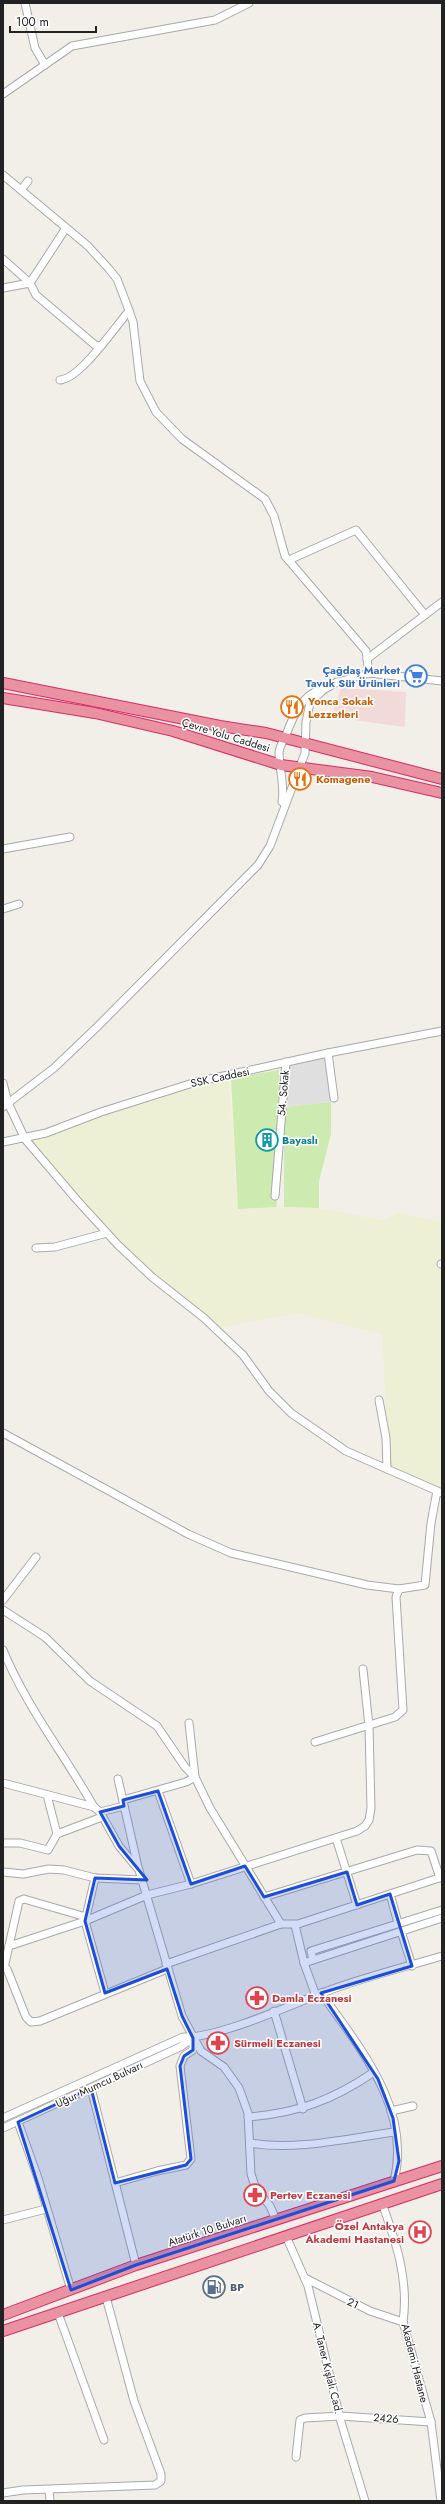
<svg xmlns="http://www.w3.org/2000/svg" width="445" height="2504" viewBox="0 0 445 2504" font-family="Jost,sans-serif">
<rect width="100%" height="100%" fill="#f2efe9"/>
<polygon fill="#e0dfdf" points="328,1056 331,1102 284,1107 288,1063"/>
<polygon fill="#f2dad9" points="341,688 406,692 405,727 331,717"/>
<polygon fill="#eef0d5" points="229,1079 238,1209 308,1206 382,1220 399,1213 442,1222 442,1492 389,1468 382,1334 297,1313 219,1328 141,1265 106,1231 30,1140 134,1104"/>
<g fill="#cdebb0">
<polygon points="279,1070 280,1085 276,1130 257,1131 256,1146 275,1146 277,1207 238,1209 231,1078"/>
<polygon points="331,1102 331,1134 319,1181 319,1208 284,1207 284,1107"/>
</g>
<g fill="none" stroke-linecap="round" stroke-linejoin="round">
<g stroke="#a9a9a9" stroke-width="9">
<g id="minor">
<polyline points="25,3 35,48 45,65"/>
<polyline points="3,94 72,46 215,20 249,3"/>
<polyline points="3,175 88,246 109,269 117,279 127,305 133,322 140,381 156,412 182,439 265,499 274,516 285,556 366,651 369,673"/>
<polyline points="21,190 28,181"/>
<polyline points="3,259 30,283 36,295 95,345 101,346"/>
<polyline points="3,288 30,283 66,228"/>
<path d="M60,380C80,379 115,327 129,311"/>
<polyline points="289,560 356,530 425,615"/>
<polyline points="367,659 442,602"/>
<polyline points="332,684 369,673 442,681"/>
<path d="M282,802C285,785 279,769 279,752C280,746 283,741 286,735C294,714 301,696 323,688"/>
<polyline points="3,849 70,837"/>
<polyline points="3,909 19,904"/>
<polyline points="328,1053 334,1098"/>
<polyline points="3,1083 8,1103 25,1139 76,1199 117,1244 152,1277 204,1318 243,1355 269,1391 291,1413 346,1451 442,1493"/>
<polyline points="3,1107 54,1068 97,1027 258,865 270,846 305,753 306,722 310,703 323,690 337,682"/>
<polyline points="3,1142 46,1133 101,1112 196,1082 328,1053 442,1031"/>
<polyline points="275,1196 286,1062"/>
<polyline points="36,1248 55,1247 107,1233"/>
<polyline points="441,1264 442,1264"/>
<polyline points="379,1400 386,1438 387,1469"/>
<polyline points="3,1433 188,1534 231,1553 367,1585 399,1589 425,1585 431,1523 437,1491"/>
<polyline points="3,1600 36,1557"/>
<polyline points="3,1610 45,1637 90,1681 157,1726 185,1767 195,1777 210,1808 281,1924 298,1924 442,1877"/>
<path d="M3,1650C26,1706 64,1754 94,1807L100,1812L119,1846L139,1870L182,2016L201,2051L224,2067L239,2088L248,2113L251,2174L256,2189L270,2206L276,2220"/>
<polyline points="315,1742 395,1717 403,1710 396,1597 399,1589"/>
<polyline points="118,1779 138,1867"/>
<polyline points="3,1783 94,1807"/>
<polyline points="158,1791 191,1884"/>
<polyline points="47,1795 57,1834"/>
<polyline points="123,1800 186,1782 195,1777 189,1723"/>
<polyline points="100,1812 124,1806"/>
<polyline points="336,1838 357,1905"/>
<polyline points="3,1843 20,1843 48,1850 57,1834 102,1817"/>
<polyline points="3,1872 23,1874 49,1869 64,1870 95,1878 142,1880"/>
<polyline points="95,1878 85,1921 105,1993"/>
<polyline points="390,1894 398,1923"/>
<polyline points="264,1897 417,1850 431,1851 440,1878"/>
<polyline points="295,1925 304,1963 316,1996"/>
<polyline points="401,1931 412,1966"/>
<polyline points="9,1946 85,1921 147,1895 191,1884 357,1831 365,1826 369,1820 371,1808 369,1726 363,1669"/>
<polyline points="313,1960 311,1951 442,1910"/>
<polyline points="304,1963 442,1918"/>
<polyline points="166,1964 281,1924"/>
<polyline points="3,1968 7,1969 26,2017 31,2022 40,2021 167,1969"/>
<polyline points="4,1968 19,1901 24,1899 86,1917"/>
<path d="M321,1993C360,2048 412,2109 394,2181"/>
<polyline points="274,2011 303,2109"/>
<polyline points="91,2088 136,2265"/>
<polyline points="391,2111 413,2106"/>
<path d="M248,2117C298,2113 333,2100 374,2072"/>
<path d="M3,2118L183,2037C215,2039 289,2006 322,1993C360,1978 402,1968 442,1956"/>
<polyline points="18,2122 38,2178 71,2290"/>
<polyline points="3,2128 180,2047 193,2038"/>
<path d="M250,2143C297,2151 348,2138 395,2132"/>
<polyline points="115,2183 157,2171 186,2165 191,2159 180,2066 184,2056 193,2050 193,2040"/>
<path d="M382,2203C396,2242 409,2280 403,2322L431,2422L441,2501"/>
<polyline points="3,2220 46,2209"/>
<polyline points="286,2236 308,2286 341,2422 365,2501"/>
<polyline points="305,2278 370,2311 403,2322"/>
<polyline points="58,2313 104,2440"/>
<polyline points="296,2457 300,2420 305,2418 340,2416 431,2422"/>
<polyline points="49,2490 50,2501"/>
<polyline points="3,2493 23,2490 155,2485 161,2481 161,2474 134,2401 106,2297"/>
</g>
</g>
<g stroke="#dc2a67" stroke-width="12">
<g id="highway">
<polyline points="3,683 220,726 266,733 442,779"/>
<polyline points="3,698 95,713 173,731 281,765 372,777 442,793"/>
<polyline points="3,2315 136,2265 442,2166"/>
<polyline points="3,2331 442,2184"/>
</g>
</g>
<use href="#minor" stroke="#fff" stroke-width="7"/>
<use href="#highway" stroke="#e892a2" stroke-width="10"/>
</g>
<path fill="#1d4ed8" fill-opacity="0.2" stroke="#1d4ed8" stroke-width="3" stroke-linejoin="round" d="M158,1791L191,1884L245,1866L264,1897L347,1872L357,1905L390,1894L412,1966L321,1993L378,2079L393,2118L399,2161L394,2181L136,2265L71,2290L18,2122L91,2088L115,2183L186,2165L191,2159L180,2066L184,2056L193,2050V2038L182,2016L167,1969L105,1993L85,1921L95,1878L147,1880L119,1846L100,1812L124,1806L123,1800Z"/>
<defs>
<g id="supermarket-ring" transform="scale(1.15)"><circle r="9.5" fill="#fff" stroke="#3f7fe0" stroke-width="1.5"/><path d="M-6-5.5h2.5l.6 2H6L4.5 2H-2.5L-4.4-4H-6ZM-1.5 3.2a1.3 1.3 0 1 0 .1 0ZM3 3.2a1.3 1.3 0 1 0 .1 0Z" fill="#3f7fe0"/></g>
<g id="restaurant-ring" transform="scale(1.15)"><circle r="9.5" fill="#fff" stroke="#e8710a" stroke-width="1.5"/><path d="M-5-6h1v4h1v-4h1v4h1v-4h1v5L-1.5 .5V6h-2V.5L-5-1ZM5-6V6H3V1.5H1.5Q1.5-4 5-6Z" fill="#e8710a"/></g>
<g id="building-ring" transform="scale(1.15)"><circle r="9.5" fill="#fff" stroke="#0f9aa8" stroke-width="1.5"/><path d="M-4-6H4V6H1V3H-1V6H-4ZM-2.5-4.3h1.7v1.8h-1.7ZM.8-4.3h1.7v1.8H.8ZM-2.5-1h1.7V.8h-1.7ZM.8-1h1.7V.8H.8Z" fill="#0f9aa8"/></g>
<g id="pharmacy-ring" transform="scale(1.15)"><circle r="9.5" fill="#fff" stroke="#e0444e" stroke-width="1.5"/><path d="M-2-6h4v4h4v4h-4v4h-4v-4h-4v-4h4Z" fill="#e0444e"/></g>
<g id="hospital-ring" transform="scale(1.15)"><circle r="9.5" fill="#fff" stroke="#e0444e" stroke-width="1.5"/><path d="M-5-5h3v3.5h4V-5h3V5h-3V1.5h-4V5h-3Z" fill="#e0444e"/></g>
<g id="fuel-ring" transform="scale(1.15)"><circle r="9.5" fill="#fff" stroke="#5c6f8a" stroke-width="1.5"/><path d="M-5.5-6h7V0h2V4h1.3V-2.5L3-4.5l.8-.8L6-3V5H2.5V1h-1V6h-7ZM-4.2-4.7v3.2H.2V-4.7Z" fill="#5c6f8a"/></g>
</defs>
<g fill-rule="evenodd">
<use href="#supermarket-ring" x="416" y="676"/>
<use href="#restaurant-ring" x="292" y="707"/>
<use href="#restaurant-ring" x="300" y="779"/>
<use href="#building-ring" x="267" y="1140"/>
<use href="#pharmacy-ring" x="257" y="1998"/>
<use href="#pharmacy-ring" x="218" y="2043"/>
<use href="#pharmacy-ring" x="255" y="2195"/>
<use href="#hospital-ring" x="420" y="2232"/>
<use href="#fuel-ring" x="214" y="2287"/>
</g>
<g text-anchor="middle" stroke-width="3" stroke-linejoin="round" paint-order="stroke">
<g font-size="11" font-weight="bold" fill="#366cbe" stroke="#fff" text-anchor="end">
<text x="400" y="674">Çağdaş Market<tspan x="400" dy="13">Tavuk Süt Ürünleri</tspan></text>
</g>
<g font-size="11" font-weight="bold" fill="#c56008" stroke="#fff" text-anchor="start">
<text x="308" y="705">Yonca Sokak<tspan x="308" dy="13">Lezzetleri</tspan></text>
<text x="316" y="783">Komagene</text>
</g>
<g font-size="11" fill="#222" stroke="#fff">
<text transform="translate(226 735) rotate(17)" y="4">Çevre Yolu Caddesi</text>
<text transform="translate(220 1077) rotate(-12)" y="4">SSK Caddesi</text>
<text transform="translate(283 1093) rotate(-85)" y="4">54. Sokak</text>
<text transform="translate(99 2084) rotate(-25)" y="4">Uğur Mumcu Bulvarı</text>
<text transform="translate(207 2230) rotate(-18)" y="4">Atatürk 10 Bulvarı</text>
<text transform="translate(353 2303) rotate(25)" y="4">21</text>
<text transform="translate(415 2363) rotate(76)" y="4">Akademi Hastane</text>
<text transform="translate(328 2368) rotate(76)" y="4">A. Taner Kışlalı Cad.</text>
<text transform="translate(386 2418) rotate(5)" y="4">2426</text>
</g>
<g font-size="11" font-weight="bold" fill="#0d838f" stroke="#fff" text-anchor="start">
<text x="282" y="1144">Bayaslı</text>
</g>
<g font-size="11" font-weight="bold" fill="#be3a42" stroke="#fff" text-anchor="start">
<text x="272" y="2002">Damla Eczanesi</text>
<text x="234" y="2047">Sürmeli Eczanesi</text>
<text x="270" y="2199">Pertev Eczanesi</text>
<text x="404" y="2230" text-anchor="end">Özel Antakya<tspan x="404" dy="13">Akademi Hastanesi</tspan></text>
</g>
<g font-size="11" font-weight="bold" fill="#4e5e75" stroke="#fff" text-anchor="start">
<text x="230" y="2291">BP</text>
</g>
</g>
<rect width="445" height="2504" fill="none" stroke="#222222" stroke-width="8"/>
<path d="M10 26v6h86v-6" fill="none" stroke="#222222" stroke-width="2"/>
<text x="16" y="26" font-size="12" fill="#222222" stroke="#ffffff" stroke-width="3" paint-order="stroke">100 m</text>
</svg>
